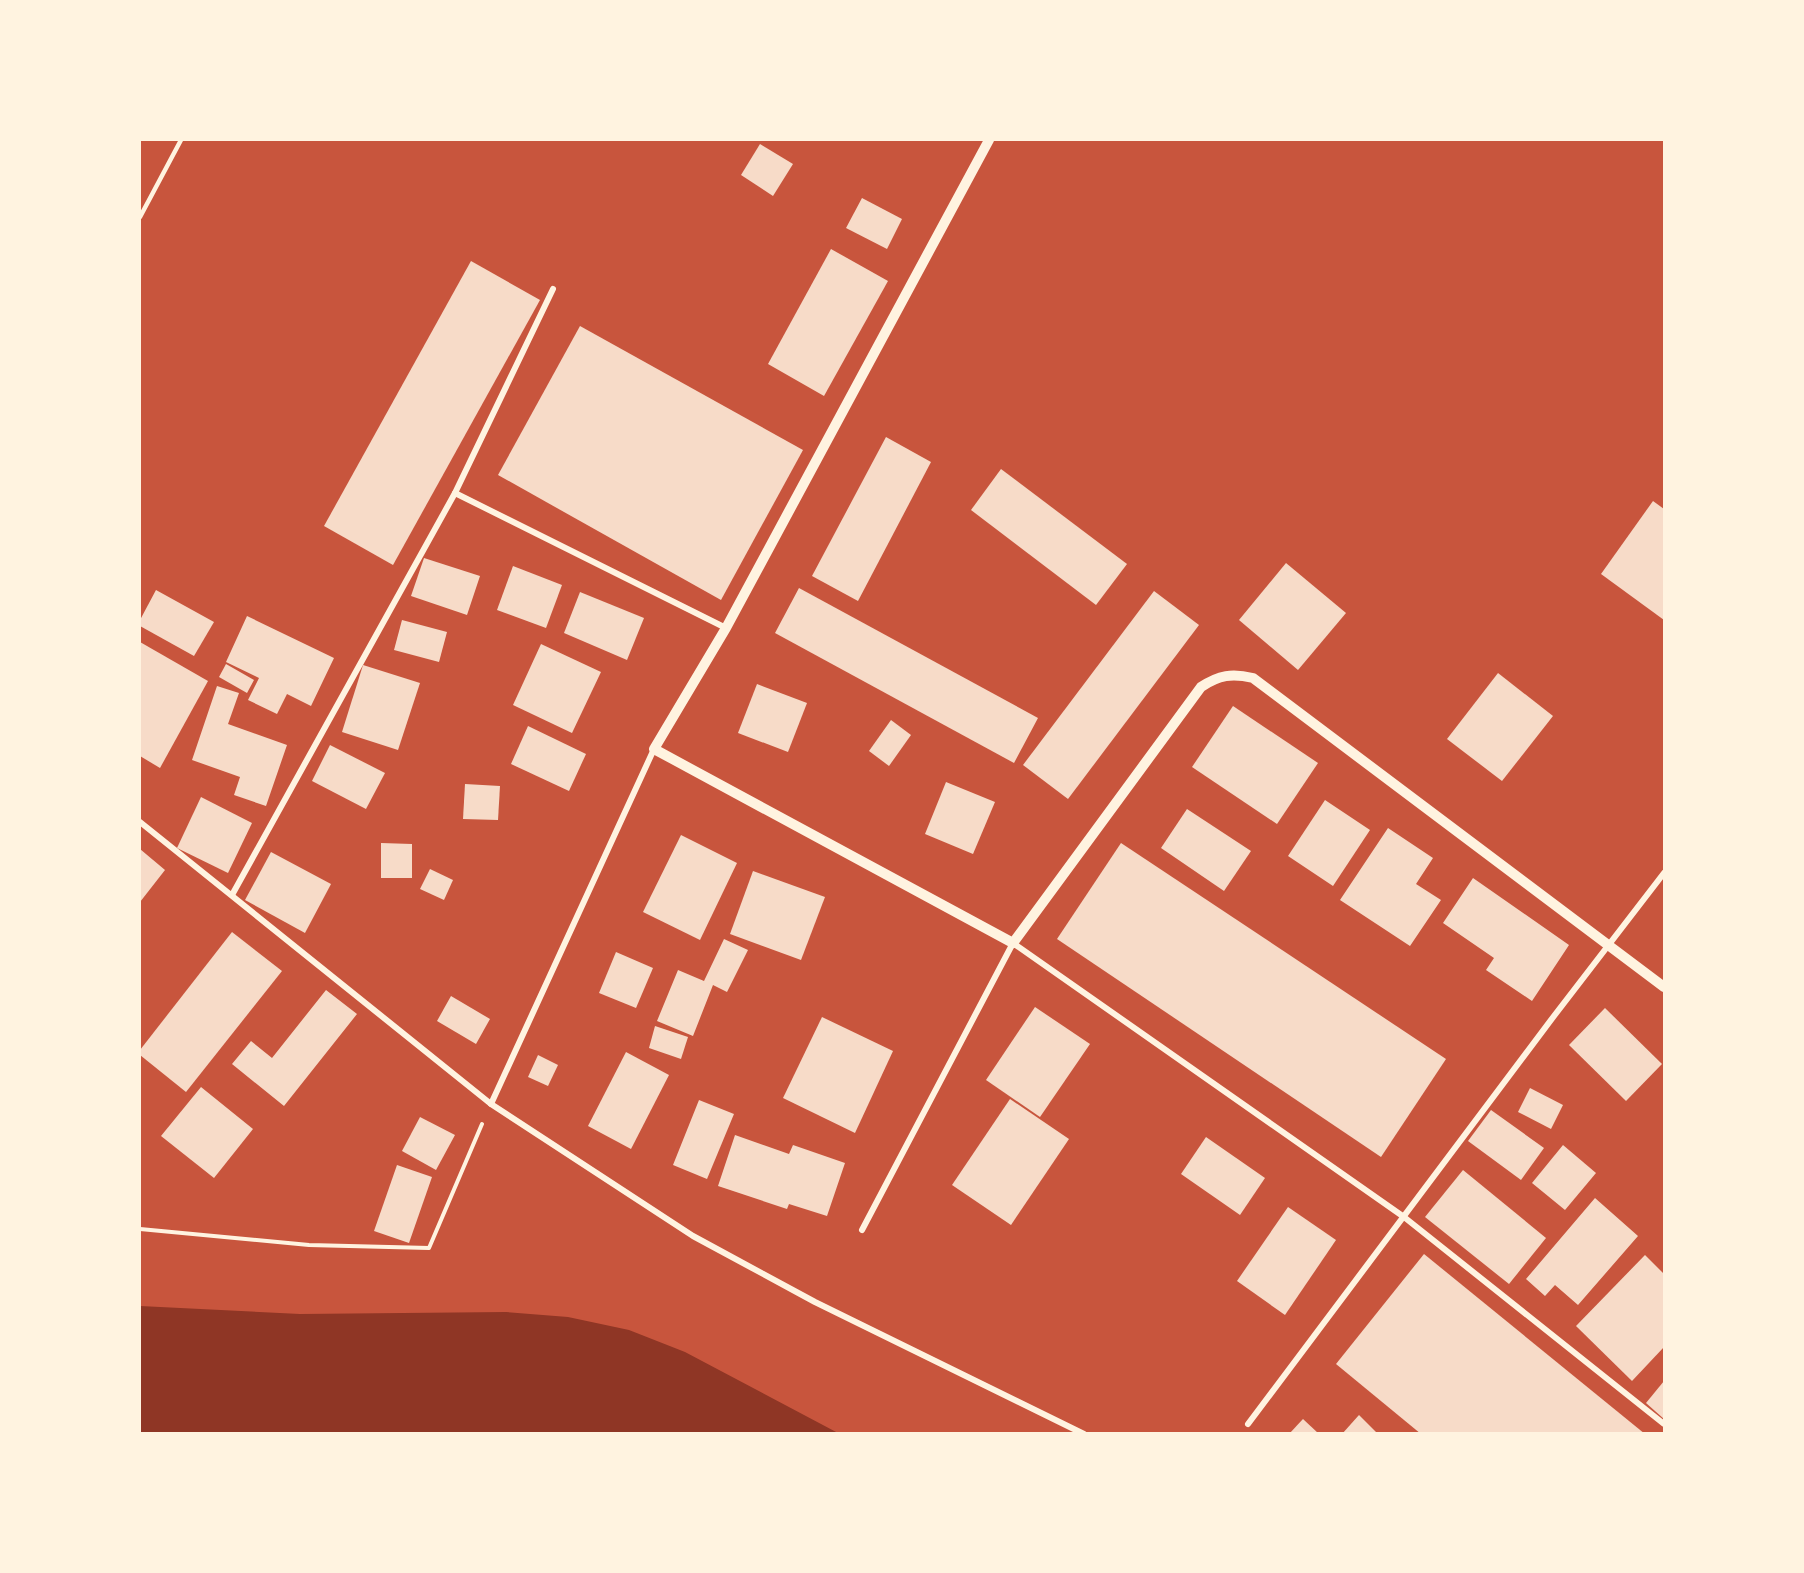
<svg xmlns="http://www.w3.org/2000/svg" width="1804" height="1573" viewBox="0 0 1804 1573" font-family="'Source Sans 3',sans-serif">
<rect width="100%" height="100%" fill="#c8553d"/>
<polygon fill="#8f3625" points="140,1306 300,1314 506,1312 568,1317 629,1330 685,1352 838,1433 140,1433"/>
<g fill="#f7dbc8">
<polygon points="760,144 793,164 773,196 741,175"/>
<polygon points="862,198 902,219 887,249 846,228"/>
<polygon points="831,249 888,281 824,396 768,364"/>
<polygon points="471,261 540,300 393,565 324,526"/>
<polygon points="580,326 803,450 721,600 498,475"/>
<polygon points="886,437 931,462 858,601 812,576"/>
<polygon points="1001,469 1127,564 1096,605 971,510"/>
<polygon points="1653,501 1664,509 1664,620 1601,574"/>
<polygon points="424,558 480,576 467,615 411,596"/>
<polygon points="1286,563 1346,613 1298,670 1239,620"/>
<polygon points="513,566 562,585 546,628 497,610"/>
<polygon points="799,588 1038,718 1014,763 775,633"/>
<polygon points="156,590 214,622 194,656 140,626 140,620"/>
<polygon points="1154,591 1199,625 1068,799 1023,765"/>
<polygon points="580,592 644,618 627,660 564,633"/>
<polygon points="247,616 334,658 311,706 287,694 277,714 248,700 259,678 226,662"/>
<polygon points="402,620 447,632 439,662 394,650"/>
<polygon points="140,642 208,681 160,768 140,756"/>
<polygon points="541,644 601,672 572,733 513,705"/>
<polygon points="226,664 254,680 247,693 219,677"/>
<polygon points="363,665 420,683 398,750 342,732"/>
<polygon points="1498,673 1553,716 1502,781 1447,739"/>
<polygon points="757,684 807,703 788,752 738,733"/>
<polygon points="217,686 239,693 228,724 287,745 266,806 234,795 240,777 192,760"/>
<polygon points="1233,706 1318,763 1277,824 1192,767"/>
<polygon points="891,720 911,735 889,766 869,751"/>
<polygon points="528,726 586,754 569,791 511,764"/>
<polygon points="330,745 385,773 366,809 312,781"/>
<polygon points="946,782 995,802 973,854 925,834"/>
<polygon points="465,784 500,786 498,820 463,819"/>
<polygon points="201,797 252,823 228,873 177,848"/>
<polygon points="1325,800 1370,830 1333,886 1288,856"/>
<polygon points="1187,809 1251,851 1224,891 1161,848"/>
<polygon points="1388,828 1433,858 1416,884 1441,900 1410,946 1340,900"/>
<polygon points="681,835 737,863 700,940 643,912"/>
<polygon points="381,843 412,844 412,878 381,878"/>
<polygon points="1121,843 1446,1059 1381,1157 1057,939"/>
<polygon points="140,849 165,870 140,902"/>
<polygon points="271,852 331,884 305,933 245,900"/>
<polygon points="430,869 453,880 444,900 420,889"/>
<polygon points="753,871 825,897 801,960 730,934"/>
<polygon points="1473,878 1569,945 1532,1001 1486,970 1494,958 1443,923"/>
<polygon points="232,932 282,971 186,1092 140,1055 140,1050"/>
<polygon points="724,939 748,950 727,992 713,985 693,1036 657,1021 678,970 704,981"/>
<polygon points="616,952 653,968 636,1008 599,993"/>
<polygon points="326,990 357,1014 284,1106 232,1064 251,1041 272,1058"/>
<polygon points="451,996 490,1019 476,1044 437,1021"/>
<polygon points="1035,1007 1090,1044 1040,1117 986,1080"/>
<polygon points="1605,1008 1662,1064 1626,1101 1569,1045"/>
<polygon points="822,1017 893,1051 855,1133 783,1098"/>
<polygon points="655,1026 688,1037 681,1059 649,1048"/>
<polygon points="626,1052 669,1075 631,1149 588,1126"/>
<polygon points="538,1055 558,1065 548,1086 528,1077"/>
<polygon points="201,1087 253,1129 214,1178 161,1136"/>
<polygon points="1530,1088 1563,1105 1551,1129 1518,1112"/>
<polygon points="1010,1099 1069,1139 1011,1225 952,1185"/>
<polygon points="699,1100 734,1114 707,1179 673,1165"/>
<polygon points="1491,1110 1544,1148 1521,1180 1468,1141"/>
<polygon points="420,1117 455,1135 436,1170 402,1151"/>
<polygon points="735,1135 789,1154 793,1145 845,1163 827,1216 789,1204 787,1209 718,1186"/>
<polygon points="1206,1137 1265,1178 1240,1215 1181,1174"/>
<polygon points="1563,1145 1596,1173 1565,1210 1532,1183"/>
<polygon points="397,1165 432,1177 409,1243 374,1231"/>
<polygon points="1463,1170 1546,1238 1509,1284 1425,1217"/>
<polygon points="1595,1198 1638,1236 1578,1305 1555,1285 1545,1296 1526,1279"/>
<polygon points="1288,1207 1336,1240 1285,1315 1237,1281"/>
<polygon points="1424,1254 1645,1434 1421,1434 1336,1364"/>
<polygon points="1645,1255 1664,1274 1664,1347 1632,1381 1576,1326"/>
<polygon points="1664,1381 1664,1419 1646,1403"/>
<polygon points="1359,1415 1378,1434 1342,1434"/>
<polygon points="1303,1419 1319,1434 1289,1434"/>
</g>
<g fill="none" stroke-linecap="round" stroke-linejoin="round">
<polyline stroke="#fff3e0" stroke-width="4" points="140,1229 309,1245 429,1248 482,1124"/>
<polyline stroke="#fff3e0" stroke-width="4.5" points="140,217 181,140"/>
<g stroke="#fff3e0" stroke-width="6">
<polyline points="455,493 726,628"/>
<polyline points="140,822 491,1104 693,1236 815,1302 1084,1434"/>
<polyline points="232,895 455,493 553,289"/>
<polyline points="491,1104 654,749"/>
<polyline points="862,1230 1013,943 1404,1217 1664,1424"/>
<polyline points="1248,1424 1554,1016 1664,873"/>
</g>
<path stroke="#fff3e0" stroke-width="10" d="M989,140L726,628L654,749L1013,943L1201,687C1219,675 1232,673 1253,678L1664,987"/>
</g>
<rect width="1804" height="1573" fill="none" stroke="#fff3e0" stroke-width="282"/>
</svg>
